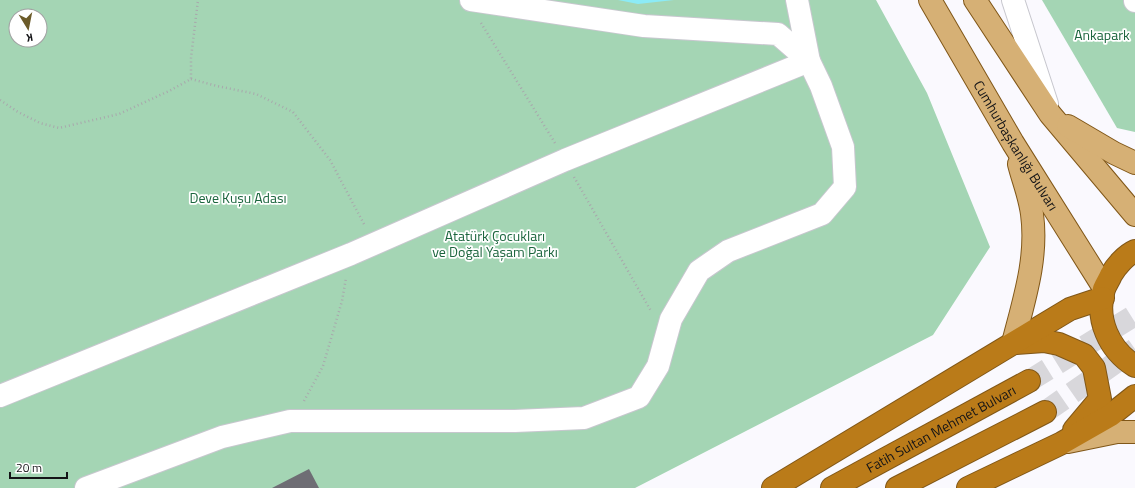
<svg xmlns="http://www.w3.org/2000/svg" width="1135" height="488" viewBox="0 0 1135 488" font-family="'Titillium Web',sans-serif">
<rect width="100%" height="100%" fill="#faf9fe"/>
<g fill="#a4d5b4" fill-rule="evenodd">
<path d="M0,0H876L927,93L990,247L933,335L635,488H0ZM16,16H40V40H16Z"/>
<polygon points="1042,0 1135,0 1135,132 1117,128"/>
</g>
<polygon fill="#8cebf6" points="618,0 674,0 638,4"/>
<polygon fill="#6e6d74" points="309,469 319,488 272,488"/>
<g fill="none" stroke-linecap="round" stroke-linejoin="round">
<g stroke="#d8d7db" stroke-width="22" stroke-dasharray="22 11" stroke-linecap="butt">
<polyline points="1029,381 1135,315"/>
<polyline points="1045,412 1135,349"/>
</g>
<g stroke="#c7c7ce" stroke-width="24">
<g id="minor">
<polyline points="1013,0 1047,104"/>
<polyline points="1135,0 1135,1"/>
<polyline points="0,396 351,254 565,160 809,61 797,0"/>
<polyline points="86,488 222,437 290,421 515,421 584,418 639,397 658,366 671,319 699,271 728,251 822,214 845,187 843,147 821,86 809,61 778,34 644,26 471,0"/>
</g>
</g>
<g stroke="#805718" stroke-width="24">
<g id="major">
<path id="s1" d="M930,0L1013,143L1104,288"/>
<polyline points="975,0 1050,114 1135,215"/>
<polyline points="1068,126 1114,153 1135,163"/>
<path d="M1013,343C1024,300 1038,258 1032,214C1030,197 1023,180 1019,164"/>
<polyline points="1068,442 1117,432 1135,432"/>
</g>
</g>
<g stroke="#805718" stroke-width="24">
<g id="highway">
<path d="M1135,251C1126,255 1116,266 1111,275C1109,280 1106,284 1104,289C1095,319 1109,350 1135,366"/>
<polyline points="1016,343 1044,341 1059,344 1084,355 1094,368 1100,399 1074,430"/>
<polyline points="773,488 1070,309 1103,298"/>
<path id="s2" d="M832,488L1029,381"/>
<polyline points="897,488 1045,412"/>
<polyline points="968,488 1062,443 1111,415 1135,396"/>
</g>
</g>
<g stroke="#a8a8ac" stroke-width="2.5" stroke-dasharray="1 3" stroke-linecap="butt">
<polyline points="481,23 555,143"/>
<polyline points="191,79 217,86 256,94 293,112 330,160 365,226"/>
<polyline points="0,100 18,112 40,123 59,128 119,114 169,91 191,79 191,58 198,0"/>
<polyline points="574,177 651,311"/>
<polyline points="304,401 323,366 342,301 346,278"/>
</g>
<use href="#minor" stroke="#fff" stroke-width="22"/>
<use href="#major" stroke="#d6b075" stroke-width="22"/>
<use href="#highway" stroke="#ba7b19" stroke-width="22"/>
</g>
<g text-anchor="middle" stroke-width="3.5" stroke-linejoin="round" paint-order="stroke">
<g font-size="14" fill="#1b653d" stroke="#fff">
<text x="1102" y="40">Ankapark</text>
<text x="238" y="203">Deve Kuşu Adası</text>
<text x="495" y="241">Atatürk Çocukları<tspan x="495" dy="16">ve Doğal Yaşam Parkı</tspan></text>
</g>
<g font-size="14" fill="#141417" stroke="#fff">
<text dy="5" stroke="none"><textPath href="#s1" startOffset="169">Cumhurbaşkanlığı Bulvarı</textPath></text>
<text dy="5" stroke="none"><textPath href="#s2" startOffset="124">Fatih Sultan Mehmet Bulvarı</textPath></text>
</g>
</g>
<g transform="translate(28 28) rotate(170)"><circle r="19" fill="#ffffff" stroke="#a1a1a2"/>
<path d="M0-3L7 15L0 10L-7 15Z" fill="#6c5b29"/>
<text y="-6" font-size="11" font-weight="bold" text-anchor="middle" fill="#141417">K</text>
</g>
<path d="M10 472v6h57v-6" fill="none" stroke="#141417" stroke-width="2"/>
<text x="16" y="472" font-size="12" fill="#141417" stroke="#ffffff" stroke-width="3" paint-order="stroke">20 m</text>
</svg>
